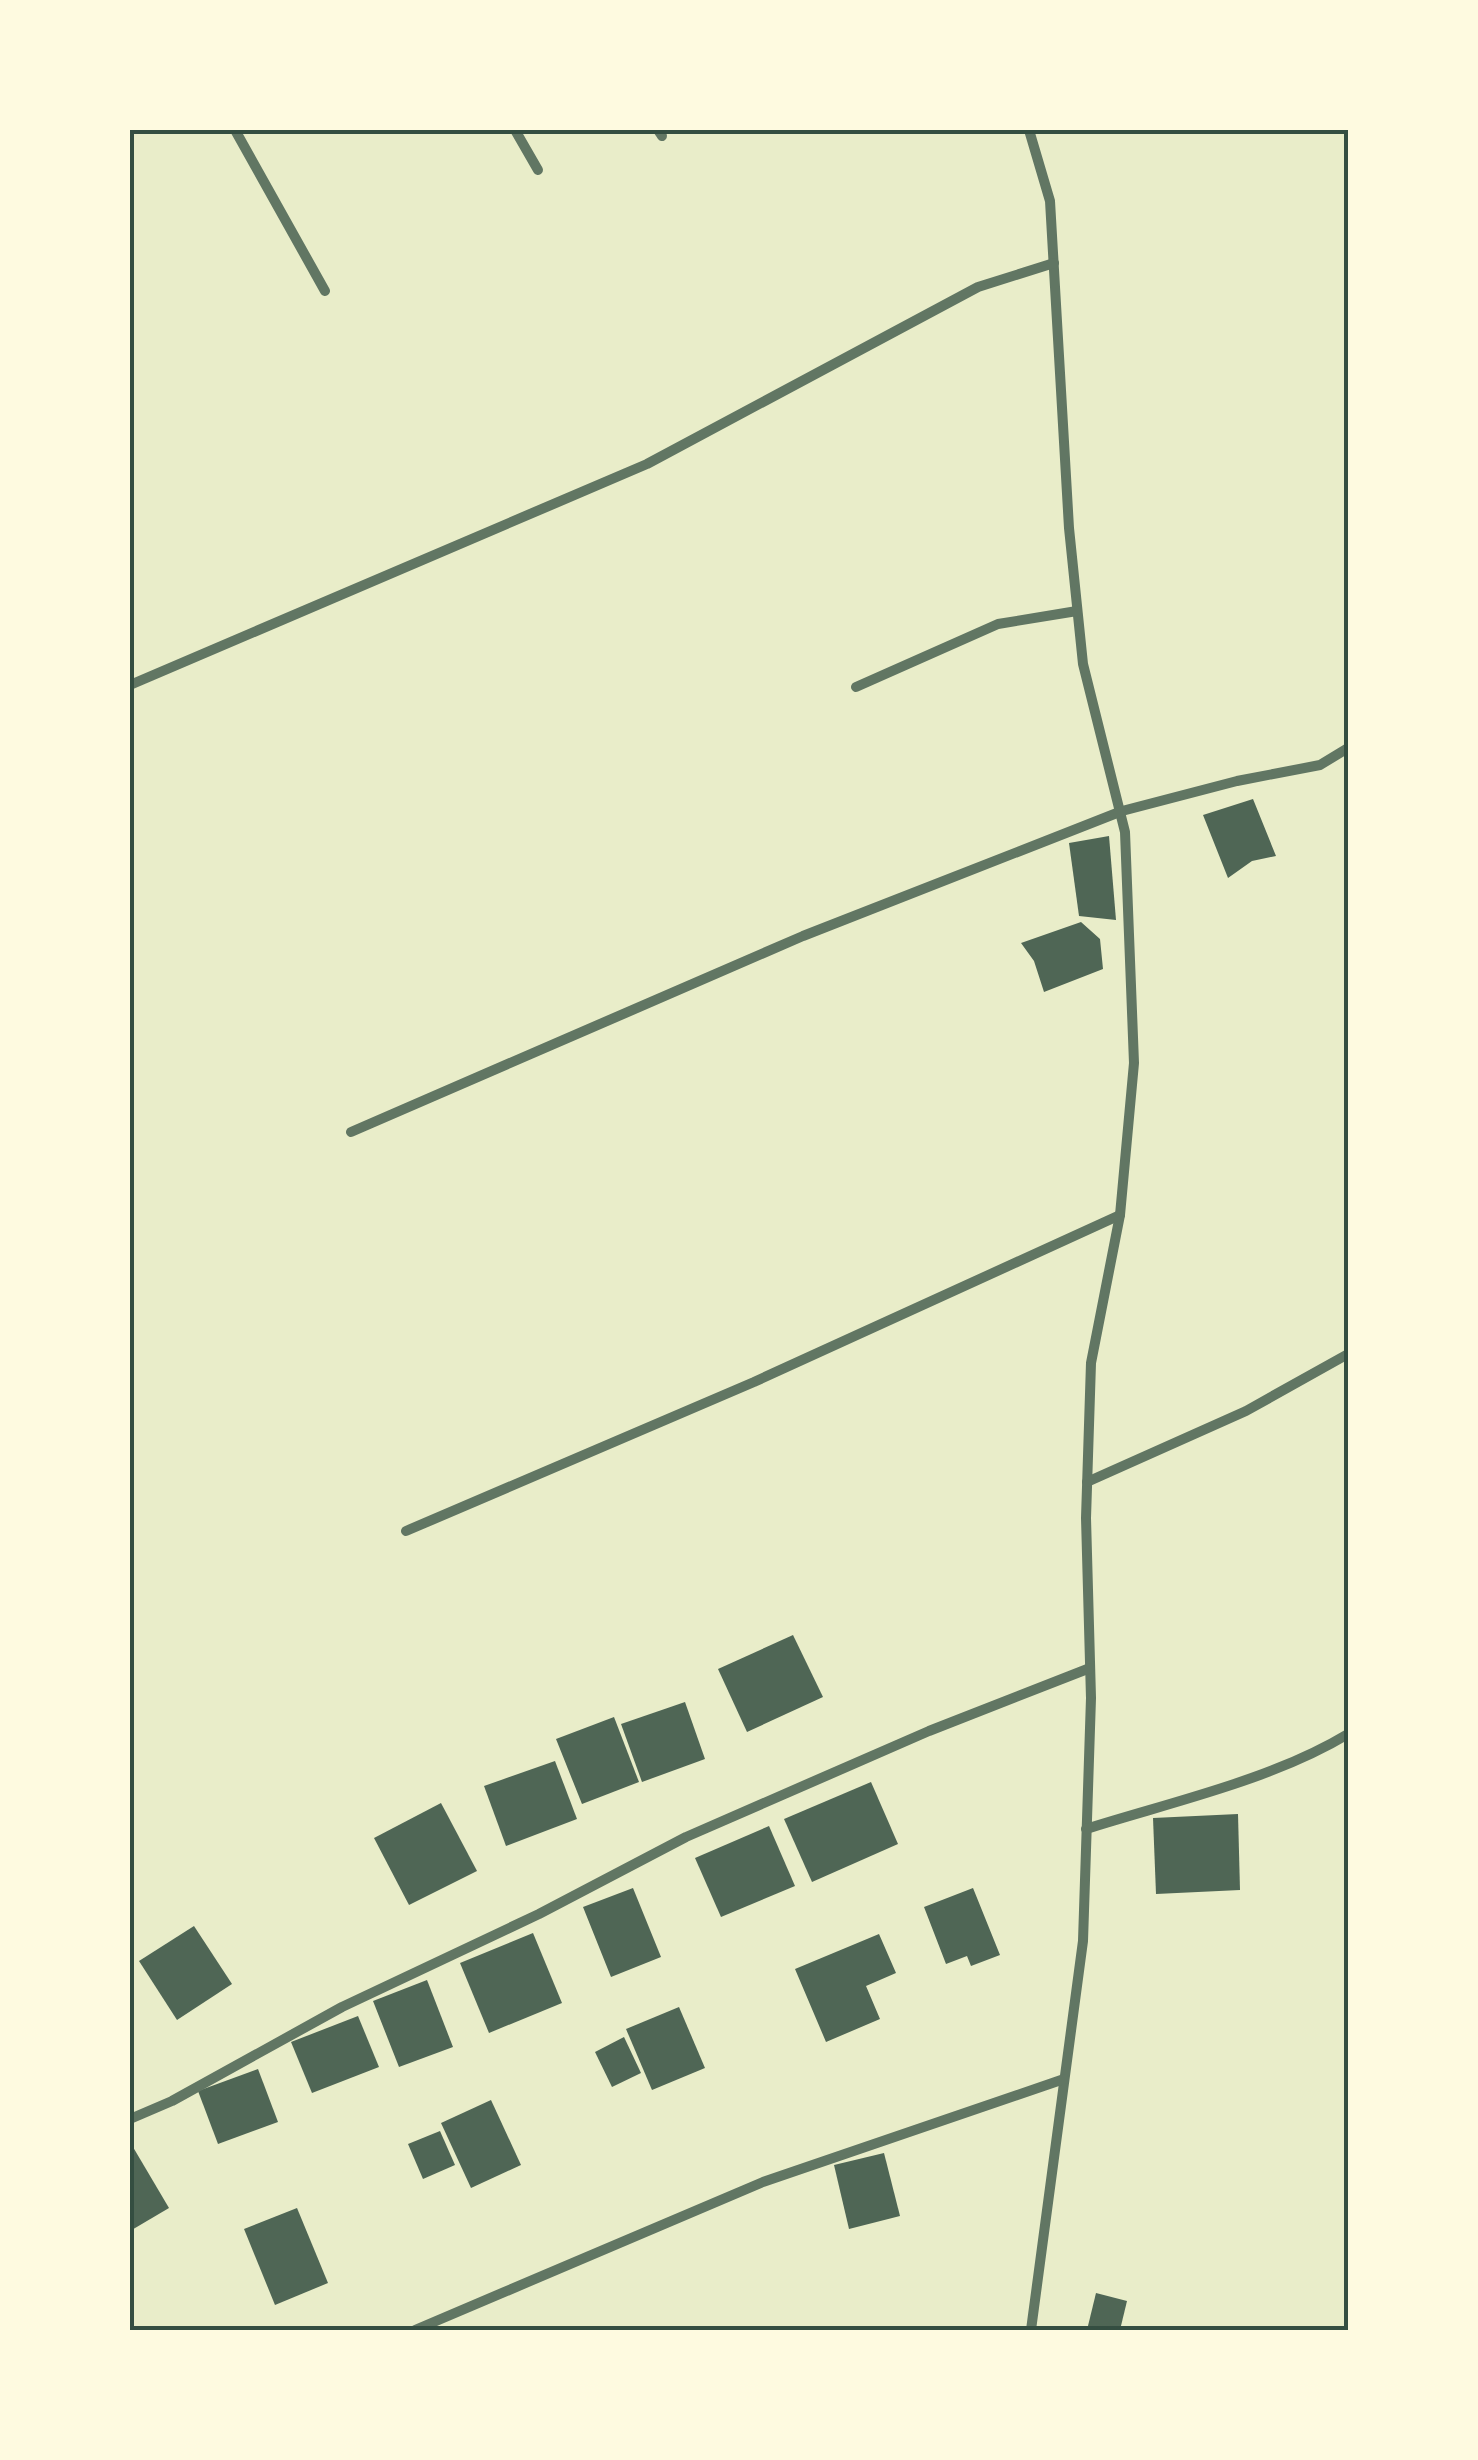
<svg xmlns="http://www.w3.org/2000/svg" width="1478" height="2460" viewBox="0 0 1478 2460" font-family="Overpass,sans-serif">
<rect width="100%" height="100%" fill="#e9edc9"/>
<g fill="#4f6655">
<polygon points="1253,799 1276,856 1252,861 1228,878 1203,815"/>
<polygon points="1109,836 1116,920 1079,916 1069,843"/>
<polygon points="1081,922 1100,939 1103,969 1044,992 1034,961 1021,943"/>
<polygon points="793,1635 823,1697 747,1732 718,1669"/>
<polygon points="685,1702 705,1759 642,1782 621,1724"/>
<polygon points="614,1717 639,1782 582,1804 556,1739"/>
<polygon points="555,1761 577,1819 506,1846 484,1786"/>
<polygon points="871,1782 898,1844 812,1882 784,1819"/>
<polygon points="441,1803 477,1871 409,1905 374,1838"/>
<polygon points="1238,1814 1240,1890 1156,1894 1153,1818"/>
<polygon points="769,1826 795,1886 721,1917 695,1858"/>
<polygon points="633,1888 661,1957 611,1977 583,1907"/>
<polygon points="973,1888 1000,1955 971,1966 967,1956 946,1964 924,1907"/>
<polygon points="194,1926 232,1984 177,2020 139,1961"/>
<polygon points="533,1933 562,2003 489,2033 460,1963"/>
<polygon points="879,1934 896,1973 866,1986 880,2019 826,2042 795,1969"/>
<polygon points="427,1980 453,2047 399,2067 373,2001"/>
<polygon points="679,2007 705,2068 652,2090 626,2029"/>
<polygon points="358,2016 379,2067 312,2093 291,2042"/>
<polygon points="624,2037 641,2073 612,2087 595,2052"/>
<polygon points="258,2069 278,2122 218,2144 198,2091"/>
<polygon points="491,2100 521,2165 471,2188 441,2123"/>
<polygon points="440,2131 455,2165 423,2179 408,2144"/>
<polygon points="130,2142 169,2208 130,2231"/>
<polygon points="884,2153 900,2216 849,2229 834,2165"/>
<polygon points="297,2208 328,2283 275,2305 244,2229"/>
<polygon points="1096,2293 1127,2301 1120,2330 1087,2330"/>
</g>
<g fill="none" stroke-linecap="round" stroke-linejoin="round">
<g stroke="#617663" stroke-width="10">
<polyline points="235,130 325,291"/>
<polyline points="515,130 538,170"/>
<polyline points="658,130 662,136"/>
<polyline points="1029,130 1050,201 1069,528 1083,664 1125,832 1134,1063 1120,1215 1091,1363 1086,1518 1091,1698 1083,1941 1031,2330"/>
<polyline points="130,685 647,464 978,287 1054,263"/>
<polyline points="856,687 998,624 1077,611"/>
<polyline points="351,1132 803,936 1122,811 1237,781 1320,765 1348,748"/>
<polyline points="1087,1482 1246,1411 1348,1354"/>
<polyline points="406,1531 754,1382 1120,1215"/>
<path d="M1086,1829C1171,1802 1272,1780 1348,1734"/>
<polyline points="130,2119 172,2101 342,2007 539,1914 686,1837 929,1731 1090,1668"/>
<polyline points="415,2330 763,2182 1064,2079"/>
</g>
</g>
<rect width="1478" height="2460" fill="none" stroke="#fefae0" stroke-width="265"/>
<rect x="132" y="132" width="1214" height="2196" fill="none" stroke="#344e41" stroke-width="4"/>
</svg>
